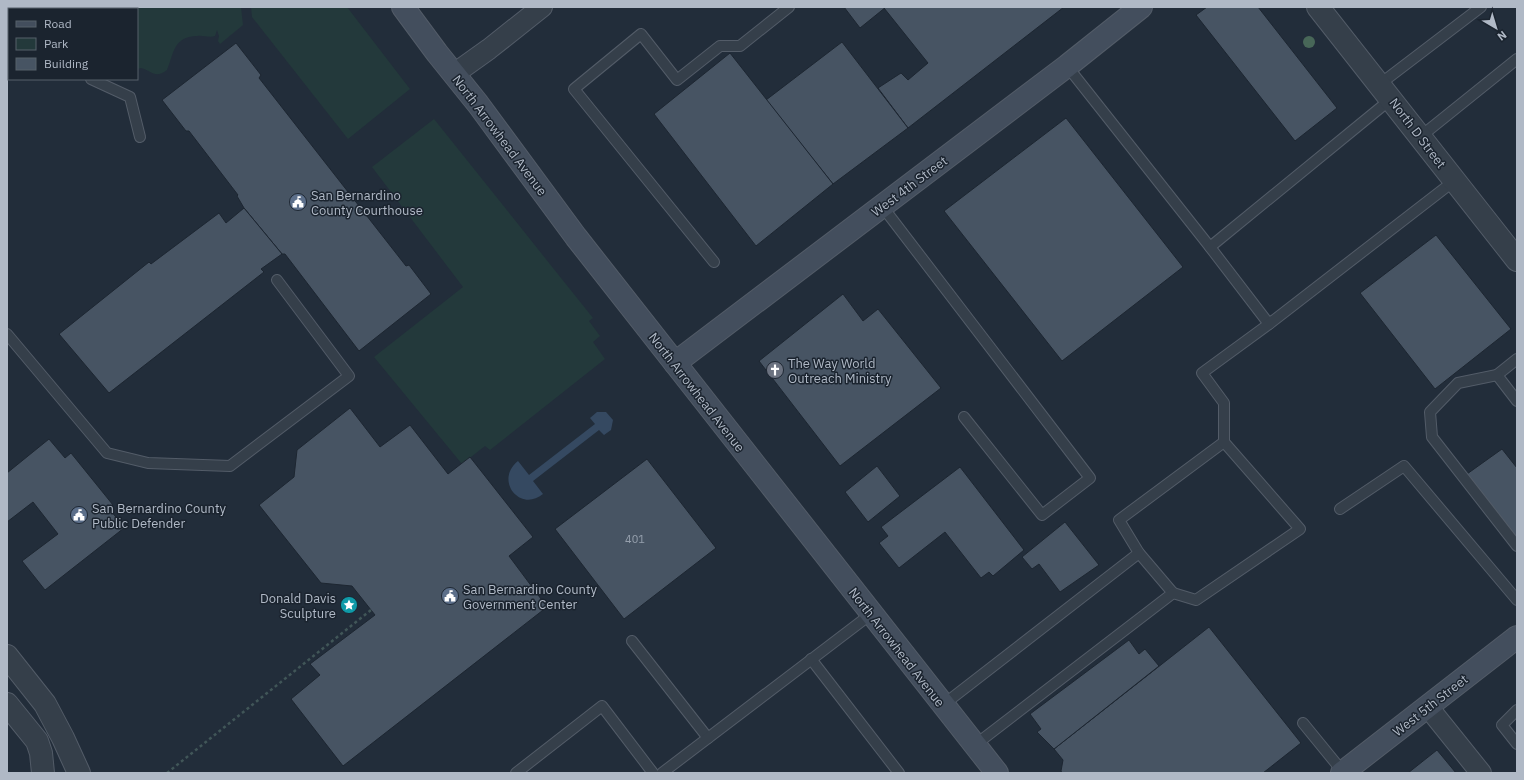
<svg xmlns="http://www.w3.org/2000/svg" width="1524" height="780" viewBox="0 0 1524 780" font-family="'IBM Plex Sans',sans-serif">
<rect width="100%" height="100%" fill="#222d3a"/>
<g fill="#23393b">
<path d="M88,7H241L243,25L220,44L218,41L219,36L217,30L215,36C209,38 203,35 197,36C173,37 174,53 167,70C155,79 152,71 141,68L137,69V9H89Z"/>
<polygon points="251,7 347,7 410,89 348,139 252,17"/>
<polygon points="434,119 593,318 589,321 600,336 593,342 605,359 490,450 485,446 462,464 374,357 463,287 372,167"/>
</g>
<path fill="#354961" d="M597,412H606L613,420L611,430L604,435L599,430L533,481L543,494C520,513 494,480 518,461L529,475L595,424L590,418Z"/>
<g fill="#475463" stroke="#1d2631">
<polygon points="844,7 886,7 860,28"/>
<polygon points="886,7 1064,7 908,128 878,88 901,73 908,80 928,63 884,8"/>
<polygon points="1207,7 1258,7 1337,108 1295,141 1196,15"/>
<polygon points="842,42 908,128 833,184 766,100"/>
<polygon points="236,43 261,75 259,78 406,266 409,265 431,294 359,351 285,254 282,254 244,208 237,196 238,195 189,131 186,131 162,100"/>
<polygon points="730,53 833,184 756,246 654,114"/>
<polygon points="1066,118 1183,267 1062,361 944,211"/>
<polygon points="244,208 282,254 261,269 264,272 109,393 59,334 149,262 151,264 219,213 226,223"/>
<polygon points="1436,235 1511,329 1435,389 1360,293"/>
<polygon points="843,294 863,321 878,309 941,388 840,466 759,361"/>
<polygon points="350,408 380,447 410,425 448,474 470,457 533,537 509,556 547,607 343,766 291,699 320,675 310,664 375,615 352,586 321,583 259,505 294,477 297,450"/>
<polygon points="49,439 65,458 71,453 113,505 109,508 124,528 45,590 22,561 58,534 33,502 7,522 7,473"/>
<polygon points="1502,449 1517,468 1517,539 1467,474"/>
<polygon points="647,459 716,548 624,619 555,529"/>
<polygon points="877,466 900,496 868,522 845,492"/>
<polygon points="960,467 1024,550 993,576 989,572 981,578 945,532 899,568 879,543 888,536 881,527"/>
<polygon points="1065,522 1099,565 1060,592 1039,564 1032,569 1022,557"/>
<polygon points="1209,627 1301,743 1263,773 1062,773 1061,771 1063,760 1054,749"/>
<polygon points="1129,640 1139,654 1145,649 1159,666 1054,749 1037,732 1041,729 1030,714"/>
<polygon points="1437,750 1456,773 1408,773"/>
</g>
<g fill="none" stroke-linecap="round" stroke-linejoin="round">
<g stroke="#535c68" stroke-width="12">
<g id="service">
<polyline points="7,27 9,30"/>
<polyline points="1067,66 1210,247"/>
<polyline points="91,79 130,97 140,137"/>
<polyline points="1380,84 1481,7"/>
<polyline points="1420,137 1517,59"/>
<polyline points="882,206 1090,478 1042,515 964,417"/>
<polyline points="714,262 574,89 641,34 677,80 720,46 740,46 789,7"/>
<polyline points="1269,324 1210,247 1391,99"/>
<polyline points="7,334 107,453 148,463 230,466 349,376 277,280"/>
<polyline points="1517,359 1497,375 1517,401"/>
<polyline points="1497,375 1458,383 1430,412 1432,437 1517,546"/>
<polyline points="1340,509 1404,466 1517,600"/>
<polyline points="1139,553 1119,520 1224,442"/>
<polyline points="632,641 708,738"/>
<polyline points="811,659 899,773"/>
<polyline points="943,705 1139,553 1173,593"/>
<polyline points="1517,710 1502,725 1517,744"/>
<polyline points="1303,723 1343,772"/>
<polyline points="975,745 1173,593 1196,600 1300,529 1224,442 1224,403 1202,373 1269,324 1454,181"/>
<polyline points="516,773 602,706 653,773"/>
<polyline points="662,773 871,614"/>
</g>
</g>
<g stroke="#535c68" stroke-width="22">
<g id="minor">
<polyline points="454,74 489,49 542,7"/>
<polyline points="1428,707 1481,773"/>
</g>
</g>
<g stroke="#535c68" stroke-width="24">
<g id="tertiary">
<polyline points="1318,7 1517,260"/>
<polyline points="7,656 45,704 63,738 79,773"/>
<polyline points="7,704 37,741 41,753 43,773"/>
</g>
</g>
<g stroke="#535c68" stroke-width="24">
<g id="secondary">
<polyline points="403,7 437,53 478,104 576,237 997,773"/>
<polyline points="675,363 1067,66 1141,7"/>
<polyline points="1342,773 1517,637"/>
</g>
</g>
<polyline stroke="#415658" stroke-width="2.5" stroke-dasharray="3 3" stroke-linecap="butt" points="167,773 371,610"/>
<use href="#service" stroke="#353f4a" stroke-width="10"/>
<use href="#minor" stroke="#353f4a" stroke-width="20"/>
<use href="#tertiary" stroke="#353f4a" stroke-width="22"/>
<use href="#secondary" stroke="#434e5d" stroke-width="22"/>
</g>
<circle fill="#486758" cx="1309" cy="42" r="6"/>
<defs>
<g id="civic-disc" transform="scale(0.9)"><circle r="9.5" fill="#5c6f8a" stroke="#1b242f"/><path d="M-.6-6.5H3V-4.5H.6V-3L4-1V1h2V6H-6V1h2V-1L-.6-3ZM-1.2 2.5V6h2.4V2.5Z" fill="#fff"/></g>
<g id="church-disc" transform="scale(0.9)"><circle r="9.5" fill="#6b7280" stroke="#1b242f"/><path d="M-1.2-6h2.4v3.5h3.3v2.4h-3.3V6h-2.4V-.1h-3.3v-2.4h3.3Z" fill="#fff"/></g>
<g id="sight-disc" transform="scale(0.9)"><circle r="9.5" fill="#0f9aa8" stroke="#1b242f"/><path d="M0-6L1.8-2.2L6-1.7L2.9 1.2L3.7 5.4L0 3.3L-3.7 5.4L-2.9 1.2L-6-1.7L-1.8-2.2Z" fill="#fff"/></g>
</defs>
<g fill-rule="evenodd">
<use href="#civic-disc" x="298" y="202"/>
<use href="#church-disc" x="775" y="370"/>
<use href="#civic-disc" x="79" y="515"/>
<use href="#civic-disc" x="450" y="596"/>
<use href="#sight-disc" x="349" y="605"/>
</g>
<g text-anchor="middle" stroke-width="3" stroke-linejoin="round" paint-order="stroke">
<g font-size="11" fill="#96a0ad">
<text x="635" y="543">401</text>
</g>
<g font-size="13" fill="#b0b9c6" stroke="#1b242f">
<text transform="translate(1418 133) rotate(53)" y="5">North D Street</text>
<text transform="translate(500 135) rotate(53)" y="5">North Arrowhead Avenue</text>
<text transform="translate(909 186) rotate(-37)" y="5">West 4th Street</text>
<text transform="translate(697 392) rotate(52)" y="5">North Arrowhead Avenue</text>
<text transform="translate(897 647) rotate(52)" y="5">North Arrowhead Avenue</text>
<text transform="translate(1430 705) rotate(-38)" y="5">West 5th Street</text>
</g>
<g font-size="13" fill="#b0b9c6" stroke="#1b242f" text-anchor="start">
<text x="311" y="200">San Bernardino<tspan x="311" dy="15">County Courthouse</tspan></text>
<text x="788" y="368">The Way World<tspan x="788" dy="15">Outreach Ministry</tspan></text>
<text x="92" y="513">San Bernardino County<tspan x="92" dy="15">Public Defender</tspan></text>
<text x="463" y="594">San Bernardino County<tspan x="463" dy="15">Government Center</tspan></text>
<text x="336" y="603" text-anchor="end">Donald Davis<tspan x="336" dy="15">Sculpture</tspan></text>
</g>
</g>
<rect width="1524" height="780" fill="none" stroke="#b0b9c6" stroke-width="16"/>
<rect x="8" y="8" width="130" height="72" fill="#1b242f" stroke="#57606b"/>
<rect x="16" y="21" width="20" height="6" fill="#434e5d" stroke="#57606b"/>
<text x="44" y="28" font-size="12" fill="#b0b9c6">Road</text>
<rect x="16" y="38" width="20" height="12" fill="#23393b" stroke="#57606b"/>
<text x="44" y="48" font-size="12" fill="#b0b9c6">Park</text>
<rect x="16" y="58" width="20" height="12" fill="#475463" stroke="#57606b"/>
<text x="44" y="68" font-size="12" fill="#b0b9c6">Building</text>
<g transform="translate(1496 28) rotate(142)" stroke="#1b242f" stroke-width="3" paint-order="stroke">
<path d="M0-3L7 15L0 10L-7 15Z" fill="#b0b9c6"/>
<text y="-6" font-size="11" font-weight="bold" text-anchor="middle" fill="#b0b9c6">N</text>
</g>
</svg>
